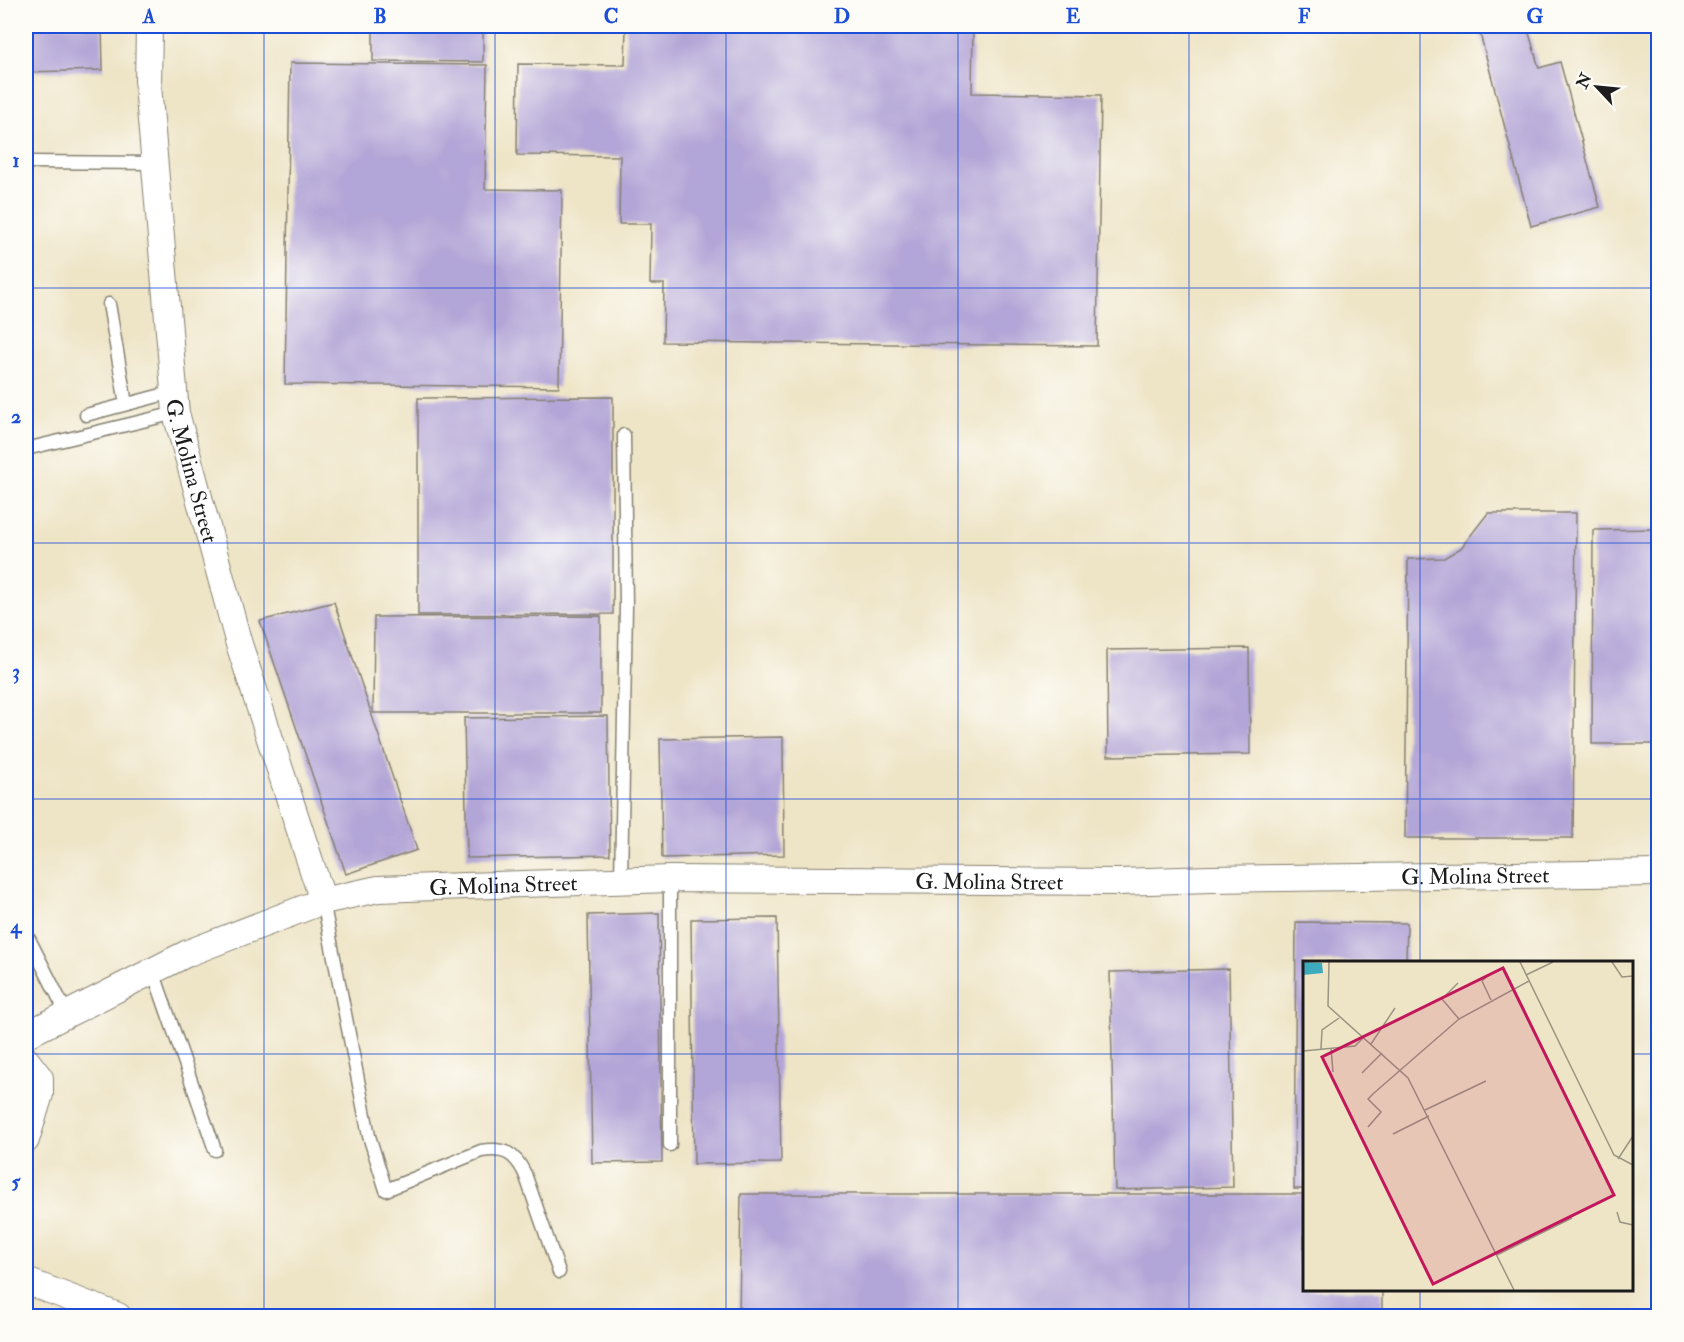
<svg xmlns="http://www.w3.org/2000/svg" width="1684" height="1342" viewBox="0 0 1684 1342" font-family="'IM FELL Double Pica',serif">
<rect width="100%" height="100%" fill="#fdfcf7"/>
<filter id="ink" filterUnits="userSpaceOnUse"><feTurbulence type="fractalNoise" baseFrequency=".0167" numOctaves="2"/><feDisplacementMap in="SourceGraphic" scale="12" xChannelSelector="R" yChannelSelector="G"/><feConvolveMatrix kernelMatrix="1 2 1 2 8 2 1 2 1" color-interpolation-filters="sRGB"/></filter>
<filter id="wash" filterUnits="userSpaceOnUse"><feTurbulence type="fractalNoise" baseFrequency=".008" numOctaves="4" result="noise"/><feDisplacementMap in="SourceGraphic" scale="24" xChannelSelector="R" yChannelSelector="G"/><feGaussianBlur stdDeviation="1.35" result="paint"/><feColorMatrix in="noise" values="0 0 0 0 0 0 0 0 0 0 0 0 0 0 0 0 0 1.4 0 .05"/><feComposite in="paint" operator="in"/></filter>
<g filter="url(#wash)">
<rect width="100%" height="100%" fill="#eee4c6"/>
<g id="blocks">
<g fill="#b2a5d7">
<polygon points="26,26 102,26 103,70 26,72"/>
<polygon points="373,26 483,26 483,62 373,61"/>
<polygon points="626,26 973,26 972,93 1101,95 1097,346 663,342 664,284 650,284 651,224 619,224 620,156 517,155 518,64 625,65"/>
<polygon points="1478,26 1527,26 1539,68 1560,62 1600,207 1531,226"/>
<polygon points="290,63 487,65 485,189 562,190 559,387 285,384"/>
<polygon points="613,397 613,614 418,615 418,398"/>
<polygon points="1488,513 1576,513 1573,838 1405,838 1408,559 1444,558 1461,548"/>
<polygon points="1658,529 1658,744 1592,744 1593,530"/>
<polygon points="334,602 417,850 346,874 260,621"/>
<polygon points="601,616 601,713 373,713 374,617"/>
<polygon points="1249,648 1250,754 1108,756 1107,650"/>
<polygon points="608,716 610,855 467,858 464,718"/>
<polygon points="783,737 784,855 662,858 660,739"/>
<polygon points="659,913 662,1162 592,1163 588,915"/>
<polygon points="777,918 781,1163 694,1164 691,919"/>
<polygon points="1296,922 1407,923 1406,962 1304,962 1304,1189 1294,1189"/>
<polygon points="1229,969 1233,1187 1115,1190 1110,972"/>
<polygon points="741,1194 1304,1194 1304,1290 1382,1290 1382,1316 739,1316"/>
</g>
</g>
</g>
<g filter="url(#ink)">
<use href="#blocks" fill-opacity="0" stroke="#858071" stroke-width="1.5"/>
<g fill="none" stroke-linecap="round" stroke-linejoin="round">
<g stroke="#858071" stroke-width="15">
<g id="service">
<polyline points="26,162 154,163"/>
<polyline points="109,304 126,404"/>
<polyline points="86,415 173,392"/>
<polyline points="26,449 176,413"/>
<polyline points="621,881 626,606 624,435"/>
<path d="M323,901L369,1136L386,1190L481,1151C504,1147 515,1153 525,1174L559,1272"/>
<polyline points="26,933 67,1014"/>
<polyline points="153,971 215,1150"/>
<polyline points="670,1145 670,879"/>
</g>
</g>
<g stroke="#858071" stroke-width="28">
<g id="minor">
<path id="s1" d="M149,26L148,85L176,413L239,644L323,901"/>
<path id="s2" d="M26,1035L188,953L323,901L378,889L670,879L1119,882L1210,879L1658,873"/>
<polyline points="26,1060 40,1078 40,1094 26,1140"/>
<polyline points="26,1281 118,1316"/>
</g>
</g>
<use href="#service" stroke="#fff" stroke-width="12"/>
<use href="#minor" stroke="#fff" stroke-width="26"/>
</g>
</g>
<path fill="none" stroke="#1d4ed8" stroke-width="1.5" stroke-opacity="0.55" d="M264,26V1316M495,26V1316M726,26V1316M958,26V1316M1189,26V1316M1420,26V962M26,288H1658M26,543H1658M26,799H1658M26,1054H1304M1632,1054H1658M1420,1290V1316"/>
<g text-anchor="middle" stroke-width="5" stroke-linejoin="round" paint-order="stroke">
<g font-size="22" fill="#1c1c1c" stroke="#fdfcf7">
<text dy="8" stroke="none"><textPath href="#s1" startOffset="448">G. Molina Street</textPath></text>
<text dy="8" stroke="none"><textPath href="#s2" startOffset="1480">G. Molina Street</textPath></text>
<text dy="8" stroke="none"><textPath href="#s2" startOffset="994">G. Molina Street</textPath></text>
<text dy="8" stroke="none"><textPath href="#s2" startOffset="508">G. Molina Street</textPath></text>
</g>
</g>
<g transform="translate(1303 961)">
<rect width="330" height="330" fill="#eee4c6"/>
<path d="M0,1L19,2L20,12L0,14Z" fill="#3eaabe"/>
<path fill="none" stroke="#9a9482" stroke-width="1.5" d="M26,1L25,45L105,117L211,329M217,1L311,194L330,204M309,1L319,16L330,15M186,14L179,20L188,39M223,14L250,1M155,22L139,38L156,58M68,83L92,47M28,87L30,111M18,88L19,69L36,57M0,90L52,85L60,77M59,112L79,92M122,149L183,120M65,166L78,151L65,138L71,132L156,58L226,20M90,173L126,155M315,198L330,175M314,251L317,261L330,264M194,294L269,257"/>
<path fill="#c2185b" fill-opacity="0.15" stroke="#c2185b" stroke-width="3" d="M200,7L311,234L130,323L19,96Z"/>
<rect width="330" height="330" fill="none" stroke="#1c1c1c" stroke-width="3"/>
</g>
<rect width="1684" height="1342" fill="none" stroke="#fdfcf7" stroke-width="66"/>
<g transform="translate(1597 87) rotate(296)" stroke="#fdfcf7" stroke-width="4.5" paint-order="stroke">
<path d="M0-4.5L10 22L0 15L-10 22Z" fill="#1c1c1c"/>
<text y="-9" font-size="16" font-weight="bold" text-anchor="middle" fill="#1c1c1c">N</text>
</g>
<rect x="33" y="33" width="1618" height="1276" fill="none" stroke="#1d4ed8" stroke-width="2"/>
<g font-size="20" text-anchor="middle" font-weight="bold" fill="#1d4ed8">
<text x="149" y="23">A</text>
<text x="380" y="23">B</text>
<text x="611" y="23">C</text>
<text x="842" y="23">D</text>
<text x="1073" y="23">E</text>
<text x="1304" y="23">F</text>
<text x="1535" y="23">G</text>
<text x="16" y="167">1</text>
<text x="16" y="423">2</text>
<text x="16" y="678">3</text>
<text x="16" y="933">4</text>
<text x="16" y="1188">5</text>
</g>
</svg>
